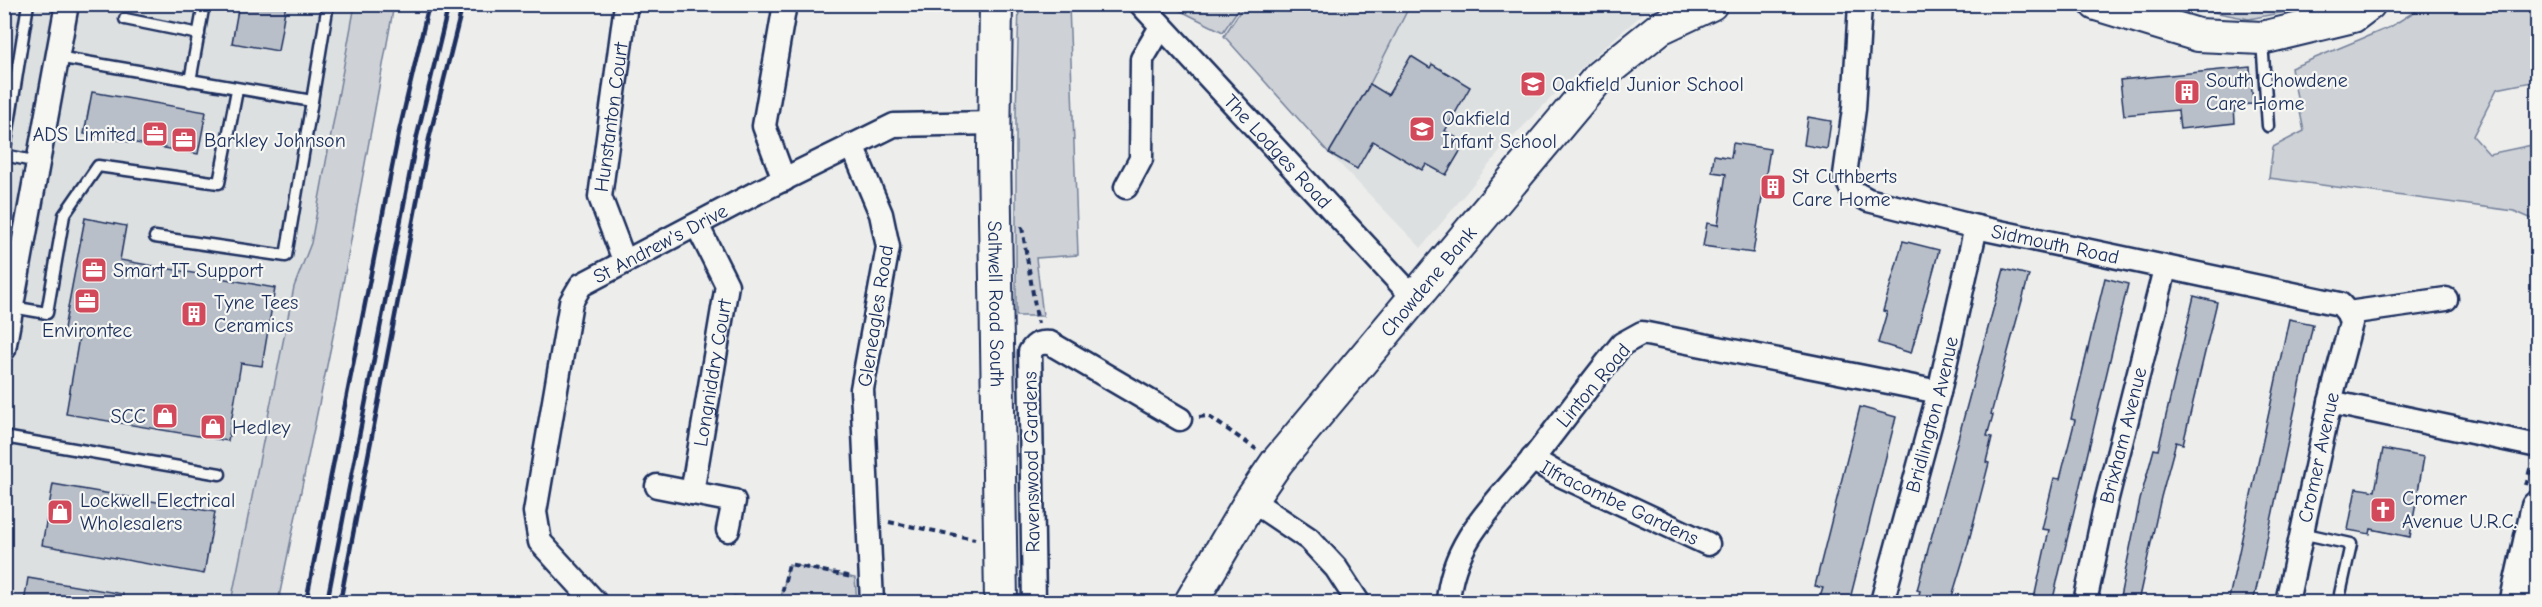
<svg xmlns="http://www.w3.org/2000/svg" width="2542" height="607" viewBox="0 0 2542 607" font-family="'Comic Neue',sans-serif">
<rect width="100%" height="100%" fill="#edeeec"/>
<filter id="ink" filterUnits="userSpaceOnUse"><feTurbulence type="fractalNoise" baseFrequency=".0167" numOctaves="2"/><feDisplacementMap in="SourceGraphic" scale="12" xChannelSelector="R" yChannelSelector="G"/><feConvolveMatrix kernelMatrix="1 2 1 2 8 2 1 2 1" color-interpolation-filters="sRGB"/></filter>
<g filter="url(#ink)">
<g fill="#dde0e1">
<polygon points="4,5 394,5 336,322 279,602 5,602"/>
<polygon points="1410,5 1666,5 1644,13 1593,57 1537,112 1502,149 1421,248 1329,153 1370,84"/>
</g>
<g fill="#ced2d7" stroke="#74809a" stroke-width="1.5">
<polygon points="1174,4 1241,4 1241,5 1223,32 1173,7"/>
<polygon points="355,5 394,5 336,322 278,602 231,602 294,287 311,243"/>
<polygon points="1019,5 1069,5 1078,255 1036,258 1043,316 1016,316 1016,114"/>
<polygon points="1244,5 1410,5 1370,84 1329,153 1224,36"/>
<polygon points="2177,5 2320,5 2249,19"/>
<polygon points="2425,5 2537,5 2537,81 2497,89 2473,136 2489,154 2537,144 2537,221 2514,211 2269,178 2273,147 2304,131 2291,68 2390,27"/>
<polygon points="789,564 855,578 857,602 780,602"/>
</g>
<g fill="#b9bfc8" stroke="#1b2f5e" stroke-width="1.5">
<polygon points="239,4 286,4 278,51 232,43"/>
<polygon points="1411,56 1430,68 1432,64 1470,87 1445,131 1465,143 1446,175 1426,164 1422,170 1373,141 1357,169 1329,153 1370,84 1388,95"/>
<polygon points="2250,67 2253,104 2234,105 2235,123 2180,129 2178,110 2124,115 2120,80"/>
<polygon points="92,92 206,112 198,154 84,134"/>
<polygon points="1808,117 1831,121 1827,149 1804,145"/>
<polygon points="1733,143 1770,149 1753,253 1703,246 1707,223 1718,225 1726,174 1712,172 1714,155 1731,158"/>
<polygon points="85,218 126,226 120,260 275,288 262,366 241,363 228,441 66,414 79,337 63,334"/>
<polygon points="1903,241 1939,250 1911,353 1878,343 1887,312 1883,311"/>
<polygon points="2004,269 2029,275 1991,414 1993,415 1987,436 1992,437 1986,462 1989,463 1968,544 1950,603 1917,603 1920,591 1917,590"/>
<polygon points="2105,278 2128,284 2052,603 2033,603 2049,530 2042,529 2054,478 2060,479 2075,420 2071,419"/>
<polygon points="2194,296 2217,302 2183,444 2176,442 2161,497 2138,602 2120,597 2140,500 2154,449 2158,450"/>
<polygon points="2289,319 2313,324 2261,568 2253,603 2228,603"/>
<polygon points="1860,407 1896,417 1849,603 1818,603 1823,588 1815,586"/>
<polygon points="2383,449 2424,457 2410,537 2371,529 2370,534 2348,530 2356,488 2375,491"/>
<polygon points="53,484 215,512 204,574 42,545"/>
<polygon points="28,578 123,594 122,603 24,603"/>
</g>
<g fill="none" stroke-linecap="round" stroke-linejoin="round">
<g stroke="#1b2f5e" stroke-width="15">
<g id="lane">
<polyline points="28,4 4,155 38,162"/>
<polyline points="125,19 199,34"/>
<polyline points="2262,41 2268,126"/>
<polyline points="57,57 312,101 286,256 155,237"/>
<polyline points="190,81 204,4"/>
<polyline points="312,101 328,4"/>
<polyline points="12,307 47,313 64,215 98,166 219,183 237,90"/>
<polyline points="4,437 220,474"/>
<polyline points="2301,533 2351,544 2340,594"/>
</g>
</g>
<g stroke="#1b2f5e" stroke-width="27">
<g id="street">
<path id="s1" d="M1141,4L1414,298"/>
<path id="s2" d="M1860,4L1854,109L1845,175L1852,191L1868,200L1976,227L2340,304L2348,313L2446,299"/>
<polyline points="852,145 881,214 888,247 862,389 872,602"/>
<polyline points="784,180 764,126 785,4"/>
<polyline points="1126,187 1141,159 1142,59 1161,27"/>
<path id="s3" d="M624,260L600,197L626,4"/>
<polyline points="4,349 67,4"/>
<polyline points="2330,402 2538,446"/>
<path id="s4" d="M1532,459L1556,473L1708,544"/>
<polyline points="657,486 734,501 728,530"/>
<path id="s5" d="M692,493L727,285L697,225"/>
<polyline points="1251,500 1309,539 1336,568 1358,602"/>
<path id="s6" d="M595,602L540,542L535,512L571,302L581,285L756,193L894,125L994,123"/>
<path d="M1034,602L1030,352C1036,343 1040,342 1050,343L1180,419"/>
<path d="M1448,602C1452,539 1498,502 1535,456C1564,419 1592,381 1622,344L1642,333L1939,392"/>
<path id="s7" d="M1882,602L1939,392L1976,227"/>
<path id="s8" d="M2085,602L2107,498L2165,269"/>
<path id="s9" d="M2287,602L2330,402L2351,323L2348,313"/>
</g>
</g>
<g stroke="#1b2f5e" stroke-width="36">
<g id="secondary">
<path id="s10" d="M996,4L994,151L1001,602"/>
<polyline points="2096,4 2198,35 2262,38 2353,16 2369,4"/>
<path id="s11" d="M1191,602L1251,500L1277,462L1600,76L1660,28L1711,4"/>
</g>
</g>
<g stroke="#1b2f5e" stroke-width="38">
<polyline id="primary" points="2517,602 2538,508"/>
</g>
<g stroke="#1b2f5e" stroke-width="4" stroke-dasharray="6 4.5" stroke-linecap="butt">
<polyline points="1022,227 1038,324"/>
<polyline points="1199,417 1208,416 1256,449"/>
<polyline points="2526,485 2530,469 2534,465"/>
<polyline points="889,522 975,539"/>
<polyline points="724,602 730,597 762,602"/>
<polyline points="780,602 789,564 852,577"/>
</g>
<use href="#lane" stroke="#f6f6f2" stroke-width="10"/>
<use href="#street" stroke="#f6f6f2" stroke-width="22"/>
<use href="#secondary" stroke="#f6f6f2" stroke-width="32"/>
<use href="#primary" stroke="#f6f6f2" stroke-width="33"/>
<g stroke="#1b2f5e" stroke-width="4.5">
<polyline points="306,602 399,132 429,4"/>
<polyline points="327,602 417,136 449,4"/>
<polyline points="340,602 429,139 463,4"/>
</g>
</g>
</g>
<defs>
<g id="school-square" transform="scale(1.35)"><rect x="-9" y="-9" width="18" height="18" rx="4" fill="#d1495b" stroke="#f6f6f2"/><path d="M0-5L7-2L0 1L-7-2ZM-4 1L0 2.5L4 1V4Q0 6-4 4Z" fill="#fff"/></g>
<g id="building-square" transform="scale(1.35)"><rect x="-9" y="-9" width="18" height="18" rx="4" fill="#d1495b" stroke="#f6f6f2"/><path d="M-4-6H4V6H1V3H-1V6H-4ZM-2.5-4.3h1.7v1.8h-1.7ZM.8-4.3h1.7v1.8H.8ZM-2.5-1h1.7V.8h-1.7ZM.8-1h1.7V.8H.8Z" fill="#fff"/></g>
<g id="office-square" transform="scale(1.35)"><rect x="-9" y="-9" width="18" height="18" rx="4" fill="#d1495b" stroke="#f6f6f2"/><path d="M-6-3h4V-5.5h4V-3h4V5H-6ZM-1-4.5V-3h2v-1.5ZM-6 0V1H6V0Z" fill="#fff"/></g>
<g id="shop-square" transform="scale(1.35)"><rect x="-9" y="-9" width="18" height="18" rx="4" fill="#d1495b" stroke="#f6f6f2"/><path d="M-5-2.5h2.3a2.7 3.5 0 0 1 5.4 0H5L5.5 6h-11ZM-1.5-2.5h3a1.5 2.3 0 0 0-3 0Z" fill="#fff"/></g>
<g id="church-square" transform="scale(1.35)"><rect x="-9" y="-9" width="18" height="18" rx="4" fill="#d1495b" stroke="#f6f6f2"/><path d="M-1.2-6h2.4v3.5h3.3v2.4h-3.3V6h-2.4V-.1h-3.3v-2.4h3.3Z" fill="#fff"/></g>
</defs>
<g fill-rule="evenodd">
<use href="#school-square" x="1533" y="84"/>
<use href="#building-square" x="2187" y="92"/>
<use href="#school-square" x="1422" y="129"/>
<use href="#office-square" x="155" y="134"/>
<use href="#office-square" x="184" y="140"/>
<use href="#building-square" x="1773" y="187"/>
<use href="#office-square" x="94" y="270"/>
<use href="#office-square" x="87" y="301"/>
<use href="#building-square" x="194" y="314"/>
<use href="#shop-square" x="165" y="416"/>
<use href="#shop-square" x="213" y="427"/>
<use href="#church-square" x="2383" y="510"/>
<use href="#shop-square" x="60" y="512"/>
</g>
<g text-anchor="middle" stroke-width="4.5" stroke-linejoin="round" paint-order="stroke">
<g font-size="20" fill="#1b2f5e" stroke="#f6f6f2" text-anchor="start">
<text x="2206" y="87">South Chowdene<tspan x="2206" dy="23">Care Home</tspan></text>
<text x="1552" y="91">Oakfield Junior School</text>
<text x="1442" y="125">Oakfield<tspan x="1442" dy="23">Infant School</tspan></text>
<text x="136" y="141" text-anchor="end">ADS Limited</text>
<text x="204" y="147">Barkley Johnson</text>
<text x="1792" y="183">St Cuthberts<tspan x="1792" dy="23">Care Home</tspan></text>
<text x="113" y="277">Smart IT Support</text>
<text x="214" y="309">Tyne Tees<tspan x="214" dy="23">Ceramics</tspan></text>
<text x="87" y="337" text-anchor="middle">Environtec</text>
<text x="146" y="423" text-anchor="end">SCC</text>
<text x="232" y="434">Hedley</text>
<text x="2402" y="505">Cromer<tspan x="2402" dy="23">Avenue U.R.C.</tspan></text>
<text x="80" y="507">Lockwell Electrical<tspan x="80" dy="23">Wholesalers</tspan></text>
</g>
<g font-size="20" fill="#1b2f5e" stroke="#f6f6f2">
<text dy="7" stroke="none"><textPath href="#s3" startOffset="148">Hunstanton Court</textPath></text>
<text dy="7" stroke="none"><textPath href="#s1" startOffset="201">The Lodges Road</textPath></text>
<text dy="7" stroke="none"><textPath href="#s6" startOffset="434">St Andrew's Drive</textPath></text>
<text dy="7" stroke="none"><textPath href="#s2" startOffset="400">Sidmouth Road</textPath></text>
<text dy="7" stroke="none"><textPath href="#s11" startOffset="400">Chowdene Bank</textPath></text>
<text dy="7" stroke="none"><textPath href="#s10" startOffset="300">Saltwell Road South</textPath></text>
<text transform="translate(875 316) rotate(-81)" y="7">Gleneagles Road</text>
<text dy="7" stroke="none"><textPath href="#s5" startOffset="122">Longniddry Court</textPath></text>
<text transform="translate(1593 385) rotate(-50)" y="7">Linton Road</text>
<text dy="7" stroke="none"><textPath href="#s7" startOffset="194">Bridlington Avenue</textPath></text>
<text dy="7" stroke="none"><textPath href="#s8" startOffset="171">Brixham Avenue</textPath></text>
<text dy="7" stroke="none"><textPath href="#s9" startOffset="148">Cromer Avenue</textPath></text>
<text transform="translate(1031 462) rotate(-91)" y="7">Ravenswood Gardens</text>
<text dy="7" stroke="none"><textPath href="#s4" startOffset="98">Ilfracombe Gardens</textPath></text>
</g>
</g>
<rect width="2542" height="607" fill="none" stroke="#f6f6f2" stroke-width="24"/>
<rect x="12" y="12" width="2518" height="583" fill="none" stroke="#1b2f5e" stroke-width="2" filter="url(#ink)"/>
</svg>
